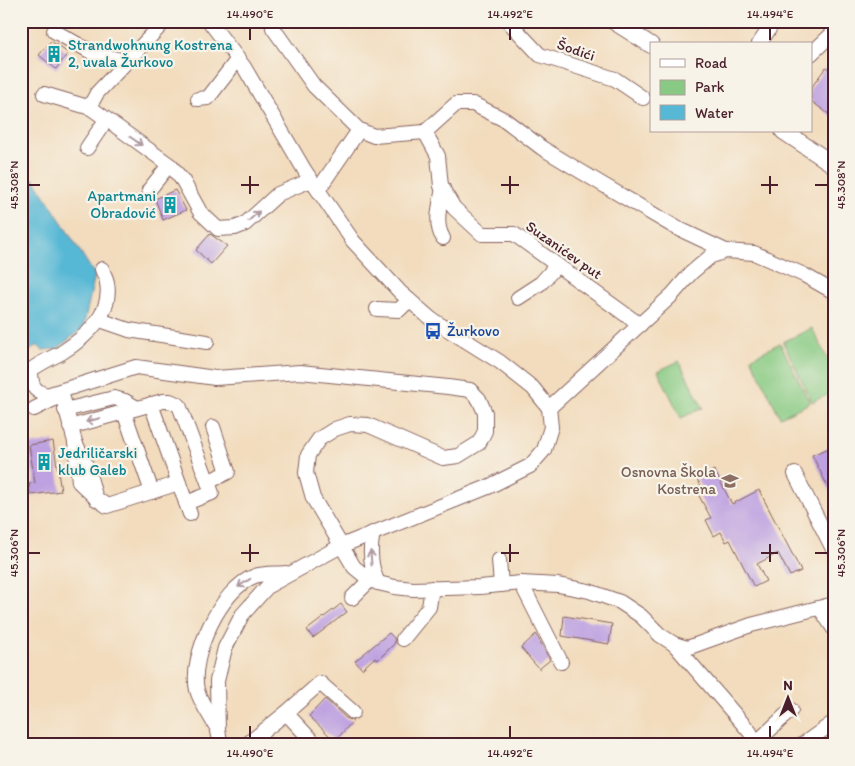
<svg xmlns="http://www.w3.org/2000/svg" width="855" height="766" viewBox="0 0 855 766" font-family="Itim,sans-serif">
<rect width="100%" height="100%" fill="#f7f3e8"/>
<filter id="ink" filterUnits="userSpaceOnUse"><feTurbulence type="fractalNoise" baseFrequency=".02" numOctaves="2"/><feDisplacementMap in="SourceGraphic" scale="10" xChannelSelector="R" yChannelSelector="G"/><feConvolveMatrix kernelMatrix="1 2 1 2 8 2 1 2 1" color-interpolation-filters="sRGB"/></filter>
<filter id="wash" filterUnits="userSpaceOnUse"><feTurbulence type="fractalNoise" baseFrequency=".0096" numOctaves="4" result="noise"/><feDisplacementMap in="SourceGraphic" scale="20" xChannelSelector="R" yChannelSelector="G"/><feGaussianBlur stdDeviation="1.12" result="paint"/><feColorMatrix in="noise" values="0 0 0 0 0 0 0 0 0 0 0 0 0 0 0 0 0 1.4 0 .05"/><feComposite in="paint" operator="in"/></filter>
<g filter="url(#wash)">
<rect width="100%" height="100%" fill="#f2dcbd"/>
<g fill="#88ca83" stroke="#697457">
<polygon points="812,328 834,372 834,392 812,402 783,342"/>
<polygon points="780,343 810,403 780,417 751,358"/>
<polygon points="679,361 703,408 681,418 658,371"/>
</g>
<polygon fill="#57b8d5" stroke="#506c80" points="21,174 35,180 95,275 83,328 57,349 42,350 37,345 21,358"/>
<g id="blocks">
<g fill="#bea1e1">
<polygon points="51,41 68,53 56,69 39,55"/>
<polygon points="826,67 834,72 834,118 811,101 811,88"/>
<polygon points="175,190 186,210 163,220 155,199"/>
<polygon points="210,234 227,246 211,264 196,250"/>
<polygon points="53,441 61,491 30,495 29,484 35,483 29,445"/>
<polygon points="834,446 834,499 812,455"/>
<polygon points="714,470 732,504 759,490 801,571 790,576 778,553 757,564 766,581 754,587 730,540 726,542 721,532 714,536 706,520 711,518 698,494 704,491 697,479"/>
<polygon points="341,604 347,612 313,638 307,630"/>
<polygon points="564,616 612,624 609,644 562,636"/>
<polygon points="389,633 394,638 395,643 378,660 374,658 362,669 355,661"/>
<polygon points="536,634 550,660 539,669 521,648"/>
<polygon points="325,699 347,719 353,721 335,741 309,716"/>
</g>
</g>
</g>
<g filter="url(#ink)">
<use href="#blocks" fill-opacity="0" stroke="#85615e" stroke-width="1"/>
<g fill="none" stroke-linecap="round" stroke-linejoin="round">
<g stroke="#85615e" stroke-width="16">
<g id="minor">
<polyline points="165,21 97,93 91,104 91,108 171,166 183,181 200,212 218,229 235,228 245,224 278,194 311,180"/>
<polyline points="209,21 244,67 305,171 353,241 400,292 431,319 500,362 533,388 549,408 551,427 544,450 530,466 488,487 341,546 268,586 242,615 225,648 217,681 218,731 221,745"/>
<polyline points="508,21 540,55 615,79 643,98"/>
<polyline points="273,28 314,86 359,130 374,136 425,132 438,156 441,186 454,208 482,234 514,234 640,325"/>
<polyline points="54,31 93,53 125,61"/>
<polyline points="759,44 769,29"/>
<polyline points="811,54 834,32"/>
<polyline points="44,94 91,108"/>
<polyline points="198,99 208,98 238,59"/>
<polyline points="425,132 456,104 473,104 505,120 542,148 600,183 675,227 726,251"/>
<polyline points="87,148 106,120"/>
<path d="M443,188C440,205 434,224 443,238"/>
<polyline points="149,190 169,165"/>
<polyline points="318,190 359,130"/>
<path d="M102,269C103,273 107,279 107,283C113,315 85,338 61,353C51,358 40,363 31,370C31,385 33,391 47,395L136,367L215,378L300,372L448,387L470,390L479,399L485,413V431L479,443L458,456L443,458L368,425L350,424L335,429L319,439L308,455L306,473L313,498L354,567L365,576L378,583L395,587L413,589L480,587L521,583L558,585L589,591L620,602L641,616L660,635L674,644L687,648L751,625L834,604"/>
<polyline points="518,298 541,283 557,265"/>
<polyline points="377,309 399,310 409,300"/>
<polyline points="100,320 129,330 207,342"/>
<polyline points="61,391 75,442 87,467 96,499"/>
<polyline points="151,404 190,514"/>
<polyline points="549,408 672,295 691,273 711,256 726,251 754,253 804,275 834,292"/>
<polyline points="34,409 60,396"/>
<polyline points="65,410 114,398 125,401 137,408"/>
<polyline points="124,412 152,492"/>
<polyline points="70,427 163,401 170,401 179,405 212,493 186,503"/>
<polyline points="75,442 79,482 97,499 107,506 179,483"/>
<polyline points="795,474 834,551"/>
<polyline points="208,482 228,472 213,427"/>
<path d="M373,533C369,551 370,566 378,583"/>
<polyline points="499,560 501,585"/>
<polyline points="521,583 561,662"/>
<polyline points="352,598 371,579"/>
<polyline points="820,608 834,629"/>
<polyline points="403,639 429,607 432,588"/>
<polyline points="674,644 750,732 757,745"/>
<polyline points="286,713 320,683 353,712"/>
<path d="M217,728C211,717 200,702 197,690C189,657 221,588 255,576C264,573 276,574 286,573"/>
<polyline points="756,743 791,710"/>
<polyline points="246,745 286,713 316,745"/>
<polyline points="802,745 834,722"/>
</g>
</g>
<g stroke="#85615e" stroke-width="18">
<g id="major">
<polyline points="613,21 651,45"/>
<polyline points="783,131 834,165"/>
</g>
</g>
<use href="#minor" stroke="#fff" stroke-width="14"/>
<use href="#major" stroke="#fff" stroke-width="16"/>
</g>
<defs><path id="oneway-shaft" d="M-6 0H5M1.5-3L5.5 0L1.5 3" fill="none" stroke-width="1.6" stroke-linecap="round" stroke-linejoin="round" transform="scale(1.25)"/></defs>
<g stroke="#ae9aa0">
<use href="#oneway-shaft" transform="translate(136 141) rotate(35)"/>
<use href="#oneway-shaft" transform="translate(254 216) rotate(-42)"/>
<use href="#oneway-shaft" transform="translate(93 420) rotate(164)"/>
<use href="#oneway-shaft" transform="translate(371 558) rotate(-94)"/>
<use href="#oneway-shaft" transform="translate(244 583) rotate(147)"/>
</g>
</g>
<path fill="none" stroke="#4a1f2b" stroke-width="2" d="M250,28V40M510,28V40M770,28V40M250,176V194M510,176V194M770,176V194M28,185H40M241,185H259M501,185H519M761,185H778M815,185H828M250,544V562M510,544V562M770,544V562M28,553H40M241,553H259M501,553H519M761,553H778M815,553H828M250,726V738M510,726V738M770,726V738"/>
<defs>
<g id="building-bare" transform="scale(1.35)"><path d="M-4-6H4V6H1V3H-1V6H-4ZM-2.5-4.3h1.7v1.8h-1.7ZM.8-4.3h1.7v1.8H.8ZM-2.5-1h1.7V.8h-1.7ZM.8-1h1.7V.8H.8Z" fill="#0f9aa8" stroke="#f7f3e8" stroke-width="2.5" paint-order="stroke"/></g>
<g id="bus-bare" transform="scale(1.35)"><path d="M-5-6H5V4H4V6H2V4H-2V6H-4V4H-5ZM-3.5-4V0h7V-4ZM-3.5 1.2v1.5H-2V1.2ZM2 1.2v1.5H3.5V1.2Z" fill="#1a4fb4" stroke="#f7f3e8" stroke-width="2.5" paint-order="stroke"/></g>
<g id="school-bare" transform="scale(1.35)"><path d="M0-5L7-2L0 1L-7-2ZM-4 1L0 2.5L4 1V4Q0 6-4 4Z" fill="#8d6e63" stroke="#f7f3e8" stroke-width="2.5" paint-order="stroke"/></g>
</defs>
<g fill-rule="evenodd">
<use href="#building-bare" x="54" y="54"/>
<use href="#building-bare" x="170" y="205"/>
<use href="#bus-bare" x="433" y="331"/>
<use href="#building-bare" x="44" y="462"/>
<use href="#school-bare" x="730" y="481"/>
</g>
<g text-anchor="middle" stroke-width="4.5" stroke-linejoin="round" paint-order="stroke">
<g font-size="15" fill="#0d838f" stroke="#f7f3e8" text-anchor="start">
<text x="68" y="50">Strandwohnung Kostrena<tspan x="68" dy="17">2, uvala Žurkovo</tspan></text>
<text x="156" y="201" text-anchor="end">Apartmani<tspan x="156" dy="17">Obradović</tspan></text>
<text x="58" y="458">Jedriličarski<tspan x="58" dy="17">klub Galeb</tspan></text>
</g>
<g font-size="15" fill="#4a1f2b" stroke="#f7f3e8">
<text transform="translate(576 50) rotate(19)" y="5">Šodići</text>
<text transform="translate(564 250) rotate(35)" y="5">Suzanićev put</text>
</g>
<g font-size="15" fill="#164399" stroke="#f7f3e8" text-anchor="start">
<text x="447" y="336">Žurkovo</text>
</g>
<g font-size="15" fill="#785e54" stroke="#f7f3e8" text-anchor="end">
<text x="716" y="477">Osnovna Škola<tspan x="716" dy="17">Kostrena</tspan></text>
</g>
</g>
<rect width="855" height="766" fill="none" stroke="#f7f3e8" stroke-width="55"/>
<rect x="650" y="42" width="162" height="90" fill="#f7f3e8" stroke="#b29e9c"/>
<rect x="660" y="59" width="25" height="8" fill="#ffffff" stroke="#b29e9c"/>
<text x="695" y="68" font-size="15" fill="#4a1f2b">Road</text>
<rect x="660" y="80" width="25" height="15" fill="#88ca83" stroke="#b29e9c"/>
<text x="695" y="92" font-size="15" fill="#4a1f2b">Park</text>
<rect x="660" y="105" width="25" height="15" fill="#57b8d5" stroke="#b29e9c"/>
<text x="695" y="118" font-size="15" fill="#4a1f2b">Water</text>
<g transform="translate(788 698)" stroke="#f7f3e8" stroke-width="4" paint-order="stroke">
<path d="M0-4L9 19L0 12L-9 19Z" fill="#4a1f2b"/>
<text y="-8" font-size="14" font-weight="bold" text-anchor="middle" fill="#4a1f2b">N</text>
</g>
<rect x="28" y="28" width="800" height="710" fill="none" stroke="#4a1f2b" stroke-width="2"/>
<g font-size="12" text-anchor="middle" fill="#4a1f2b">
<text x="250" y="18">14.490°E</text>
<text x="510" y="18">14.492°E</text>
<text x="770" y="18">14.494°E</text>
<text transform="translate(14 185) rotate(-90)" y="4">45.308°N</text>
<text transform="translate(841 185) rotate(-90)" y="4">45.308°N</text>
<text transform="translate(14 553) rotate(-90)" y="4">45.306°N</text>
<text transform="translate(841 553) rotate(-90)" y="4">45.306°N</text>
<text x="250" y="757">14.490°E</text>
<text x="510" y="757">14.492°E</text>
<text x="770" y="757">14.494°E</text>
</g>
</svg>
